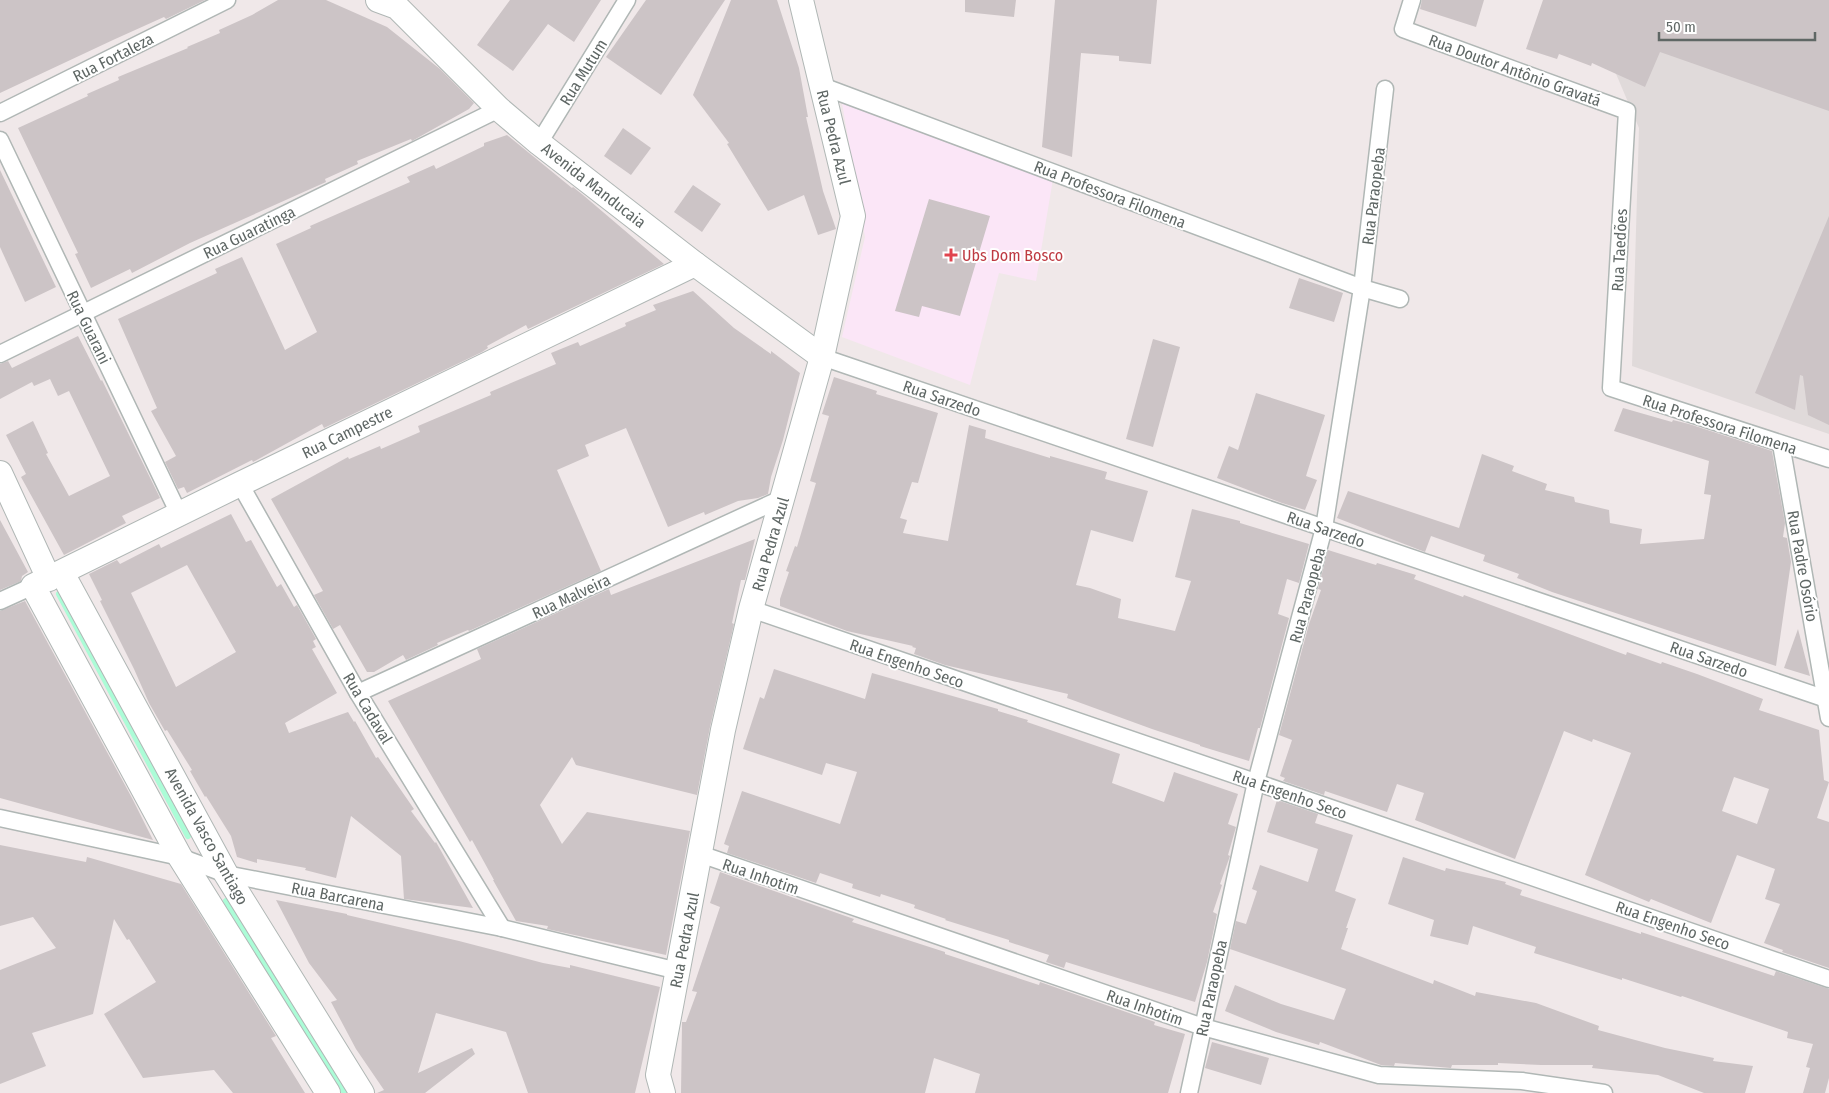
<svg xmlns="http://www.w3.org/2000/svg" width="1829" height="1093" viewBox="0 0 1829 1093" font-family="'Fira Sans Condensed',sans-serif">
<rect width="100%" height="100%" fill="#f0e8e9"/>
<polygon fill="#e0dada" points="1829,0 1829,434 1632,366 1639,128 1611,62"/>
<polygon fill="#fbe6f7" points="842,103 1054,173 1036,281 999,273 970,385 842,337 865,237"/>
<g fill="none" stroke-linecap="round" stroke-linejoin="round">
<g stroke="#acfcd7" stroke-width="6">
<polyline points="59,594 188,836"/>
<polyline points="226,901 345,1093"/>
</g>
</g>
<g fill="#ccc4c6" fill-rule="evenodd">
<polygon points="0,0 205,0 166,19 164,17 113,40 0,93"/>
<polygon points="278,0 326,0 387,27 440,69 474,103 469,109 412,141 411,139 357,161 358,164 325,179 326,182 190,243 132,273 130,269 91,288 75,254 78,253 18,128 88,96 87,94 119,80 118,77 188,48 187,47 220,33 219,30 252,15"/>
<polygon points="510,0 601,0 574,42 548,24 513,71 477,45"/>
<polygon points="646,0 725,0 661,95 606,57"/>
<polygon points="731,0 777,0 799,68 808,117 806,117 823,191 836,229 818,235 804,195 768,211 727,144 729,143 693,95"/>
<polygon points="965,0 1016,0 1014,17 965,12"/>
<polygon points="1055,0 1157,0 1151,64 1119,61 1119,56 1081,53 1072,157 1042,147"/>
<polygon points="1422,0 1484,0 1476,27 1420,9"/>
<polygon points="1543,0 1829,0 1829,111 1660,52 1645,87 1592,63 1591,66 1559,54 1557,59 1526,49"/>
<polygon points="623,128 651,148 631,175 604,156"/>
<polygon points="507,135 572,188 573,187 583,195 664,264 528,329 526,325 487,346 488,348 482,352 324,428 322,424 253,462 252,460 187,493 184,487 178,489 165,462 176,456 151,411 157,408 118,319 217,273 215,269 242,257 285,350 317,332 276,244 311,228 310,226 410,182 407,177 434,165 436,169 484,146 484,143"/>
<polygon points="0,170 56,287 25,302 0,247"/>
<polygon points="693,185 721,204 702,232 674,212"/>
<polygon points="929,199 990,216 960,316 922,306 919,317 895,311"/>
<polygon points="1829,216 1829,425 1808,415 1803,376 1800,375 1795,410 1755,393"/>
<polygon points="1299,278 1343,293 1334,322 1289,308"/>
<polygon points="693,291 734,328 771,354 771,351 800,373 783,440 771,477 768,494 758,498 738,501 705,515 704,512 668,527 626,428 585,445 589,456 557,470 601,571 469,631 468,630 437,643 438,645 406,660 403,655 374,672 367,672 340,625 333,629 314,595 323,591 271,499 348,457 349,459 380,446 381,449 420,432 418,426 491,395 490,392 556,364 551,353 578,342 580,346 626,326 625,323 656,310 653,305"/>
<polygon points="78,336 101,381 102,380 160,498 122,516 126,523 64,555 21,477 26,474 6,435 33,421 48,453 46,454 69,496 110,476 69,391 58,396 50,379 34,386 32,382 0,399 0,364 8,361 12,368"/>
<polygon points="1153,339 1180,347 1153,447 1126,439"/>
<polygon points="834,377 877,391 876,394 938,413 918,483 912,482 900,518 907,520 903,533 948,541 969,425 986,430 985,438 1050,458 1050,456 1107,472 1105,479 1148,491 1133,542 1091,530 1076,585 1090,588 1121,599 1118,618 1175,631 1191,581 1175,577 1192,509 1240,521 1240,523 1309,544 1299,583 1287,579 1278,614 1289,618 1260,728 1258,728 1249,761 1200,746 1200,745 1152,729 1067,698 1068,694 945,665 914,654 916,648 912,647 913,646 847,631 780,606 780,599 789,572 786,571 795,546 797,547 816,483 810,481 829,416 822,414"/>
<polygon points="1256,393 1325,415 1306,476 1317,480 1305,510 1282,503 1217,478 1229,446 1238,450"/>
<polygon points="1623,408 1672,422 1673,420 1689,424 1772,451 1785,523 1783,537 1787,538 1791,562 1776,666 1552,592 1517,578 1519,574 1483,561 1485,555 1431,536 1425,552 1337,518 1348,491 1459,528 1482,454 1514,466 1512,471 1547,484 1545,490 1574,497 1575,502 1609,510 1610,523 1642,529 1640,544 1704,539 1711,495 1704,494 1709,461 1614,431"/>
<path d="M231,514L246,542L251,540L277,587L281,584L294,607L297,605L316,639L313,641L316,647L312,649L337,693L285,723L289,733L348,712L354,722L355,721L376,758L378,757L414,809L411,811L435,843L436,842L473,908L404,899L401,856L351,816L336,878L305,870L306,868L257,859V863L237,857L231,836L206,796L205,797L190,771L192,770L167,730L165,731L149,703L134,669L100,601L102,600L89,574L117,560L120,564L159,544L161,548ZM187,565L236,652L176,687L131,593Z"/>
<polygon points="0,520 28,572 22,576 21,581 0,590"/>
<polygon points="755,539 745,580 741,580 732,623 734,624 710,727 697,795 576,765 572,757 540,805 562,844 587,812 690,831 666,955 547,929 548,926 516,921 493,880 494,880 472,840 470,842 388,701 481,659 477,649 609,589 611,595"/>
<path d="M1328,550L1376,565L1377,563L1416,575L1414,579L1463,597L1464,595L1626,655L1627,652L1661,664L1662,662L1697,674L1763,699L1759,710L1819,730L1824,780L1829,782L1817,818L1829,822V968L1782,952L1783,950L1764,943L1780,904L1765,899L1775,869L1737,855L1711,923L1651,899L1649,902L1585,875L1631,753L1593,739L1592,742L1564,731L1515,859L1415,820L1424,793L1397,784L1387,812L1325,791L1324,795L1283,781L1285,778L1280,776L1292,740L1279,735L1309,624L1321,590L1318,589ZM1734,777L1769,789L1757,824L1722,811Z"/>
<polygon points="25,601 132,798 153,840 0,798 0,611"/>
<polygon points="1798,629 1810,676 1784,668"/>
<polygon points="774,669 865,699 872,673 998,709 998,711 1028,720 1027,722 1120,754 1112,783 1164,802 1174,772 1238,794 1228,824 1236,827 1228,855 1230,856 1220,884 1222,885 1213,912 1217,914 1207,962 1195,1002 1066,962 1064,968 1046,962 1049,955 1009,942 1009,940 945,920 946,919 914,908 915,905 881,894 880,897 852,888 853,884 820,873 816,883 727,853 729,846 724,844 742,791 840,824 857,772 826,763 822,775 743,749 760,697 764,699"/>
<polygon points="1277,800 1318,814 1315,823 1353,835 1335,891 1356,899 1346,928 1348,928 1341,949 1433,984 1434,980 1475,996 1476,992 1536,1003 1599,1026 1598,1030 1665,1048 1714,1058 1713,1061 1753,1066 1745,1093 1704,1093 1658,1075 1592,1068 1593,1065 1541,1065 1498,1063 1498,1065 1452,1065 1451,1068 1395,1063 1394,1066 1381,1065 1320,1042 1319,1045 1276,1032 1225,1011 1235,985 1281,1004 1334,1020 1346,989 1230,949 1236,921 1246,924 1257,891 1252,889 1260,865 1308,882 1318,849 1267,832"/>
<polygon points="0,845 86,862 87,857 181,884 276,1036 271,1038 305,1093 233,1093 214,1070 143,1078 104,1014 156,982 129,939 127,940 114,919 93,1014 32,1033 46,1066 0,1084 0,970 56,948 33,917 0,926"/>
<polygon points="1403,857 1445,871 1446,868 1506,882 1505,884 1522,890 1520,895 1641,934 1641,932 1774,976 1776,971 1829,989 1829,1078 1825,1093 1803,1093 1810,1068 1806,1067 1813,1044 1787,1038 1788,1032 1682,996 1681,997 1622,978 1622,980 1534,953 1536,947 1473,926 1468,945 1430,936 1434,920 1388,904"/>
<polygon points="720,872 854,919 852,922 945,952 945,954 1039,985 1040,982 1155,1022 1154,1025 1185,1034 1168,1093 975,1093 980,1074 934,1058 925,1093 681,1093 682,1024 682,1022 686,1022 697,992 692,991 720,907 710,903"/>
<polygon points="276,900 347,914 347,915 459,941 543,963 570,968 570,965 660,987 635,1093 528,1093 506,1032 436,1013 418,1073 472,1048 475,1054 425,1093 377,1093 384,1090 356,1049 331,1002 337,1000 309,963"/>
<polygon points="1212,1042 1269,1058 1261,1085 1205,1068"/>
</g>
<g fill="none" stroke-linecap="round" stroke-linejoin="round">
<g stroke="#b0b7b5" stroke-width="19">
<g id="street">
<polyline points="1412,0 1403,29 1627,111 1611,388 1829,459"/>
<polyline points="822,86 1362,288 1400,299"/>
<polyline points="0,113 227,0"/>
<polyline points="0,140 179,514"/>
<polyline points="539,143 627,0"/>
<polyline points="0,354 499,109"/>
<polyline points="822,357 1829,700"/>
<polyline points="1781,444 1829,718"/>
<polyline points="240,484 358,693 502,928"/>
<polyline points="0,601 33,586"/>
<polyline points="751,609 1829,979"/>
<polyline points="358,693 783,498"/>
<polyline points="0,818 180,857 226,874 502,928 678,971"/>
<polyline points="700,854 1203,1027 1379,1075 1522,1081 1604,1093"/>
<polyline points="1189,1093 1256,782 1324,528 1362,288 1385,89"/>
</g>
</g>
<g stroke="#b0b7b5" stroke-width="26">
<g id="secondary">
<polyline points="378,0 397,7 499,109 539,143 695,264 822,357"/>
<polyline points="0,473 49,579"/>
<polyline points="62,573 226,874 362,1093"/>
<polyline points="328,1093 180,857 33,586 240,484 695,264"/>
<polyline points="663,1093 658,1075 723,730 751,609 822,357 853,216 801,0"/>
</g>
</g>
<use href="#street" stroke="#fff" stroke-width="16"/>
<use href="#secondary" stroke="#fff" stroke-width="24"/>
</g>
<path fill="#e0444e" stroke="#fff" stroke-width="2" d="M948.5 247.5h5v5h5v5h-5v5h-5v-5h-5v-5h5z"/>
<g text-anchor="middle" stroke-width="4" stroke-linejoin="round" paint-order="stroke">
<g font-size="16" fill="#5f6765" stroke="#fff">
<text transform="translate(113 57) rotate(-27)" y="6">Rua Fortaleza</text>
<text transform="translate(1515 70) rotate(20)" y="6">Rua Doutor Antônio Gravatá</text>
<text transform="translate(583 72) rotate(-58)" y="6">Rua Mutum</text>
<text transform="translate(834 137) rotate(76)" y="6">Rua Pedra Azul</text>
<text transform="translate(594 185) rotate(38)" y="6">Avenida Manducaia</text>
<text transform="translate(1110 194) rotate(21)" y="6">Rua Professora Filomena</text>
<text transform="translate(1373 196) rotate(-83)" y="6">Rua Paraopeba</text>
<text transform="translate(249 232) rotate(-26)" y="6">Rua Guaratinga</text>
<text transform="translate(1619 250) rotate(-87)" y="6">Rua Taedões</text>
<text transform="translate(89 327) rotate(64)" y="6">Rua Guarani</text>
<text transform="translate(942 398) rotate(19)" y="6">Rua Sarzedo</text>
<text transform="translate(1720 424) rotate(18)" y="6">Rua Professora Filomena</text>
<text transform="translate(347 432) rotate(-26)" y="6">Rua Campestre</text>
<text transform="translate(1326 529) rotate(19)" y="6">Rua Sarzedo</text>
<text transform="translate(770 544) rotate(-74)" y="6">Rua Pedra Azul</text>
<text transform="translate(1803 566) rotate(80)" y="6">Rua Padre Osório</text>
<text transform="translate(1307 595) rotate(-75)" y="6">Rua Paraopeba</text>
<text transform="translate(571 596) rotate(-25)" y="6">Rua Malveira</text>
<text transform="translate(1709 659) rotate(19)" y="6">Rua Sarzedo</text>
<text transform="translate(907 663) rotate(19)" y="6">Rua Engenho Seco</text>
<text transform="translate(368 708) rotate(59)" y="6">Rua Cadaval</text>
<text transform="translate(1290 794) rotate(19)" y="6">Rua Engenho Seco</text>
<text transform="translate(207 836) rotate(61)" y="6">Avenida Vasco Santiago</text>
<text transform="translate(761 876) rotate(19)" y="6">Rua Inhotim</text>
<text transform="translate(338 896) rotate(11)" y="6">Rua Barcarena</text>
<text transform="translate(1673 925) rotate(19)" y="6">Rua Engenho Seco</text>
<text transform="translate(684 940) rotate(-79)" y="6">Rua Pedra Azul</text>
<text transform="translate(1211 988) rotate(-78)" y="6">Rua Paraopeba</text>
<text transform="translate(1145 1007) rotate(19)" y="6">Rua Inhotim</text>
</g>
<g font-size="16" fill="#be3a42" stroke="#fff" text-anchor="start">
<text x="962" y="261">Ubs Dom Bosco</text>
</g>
</g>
<path d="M1659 32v8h156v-8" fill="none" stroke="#5f6765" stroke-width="2.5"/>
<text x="1666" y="32" font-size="15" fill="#5f6765" stroke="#ffffff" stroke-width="4" paint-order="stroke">50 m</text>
</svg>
